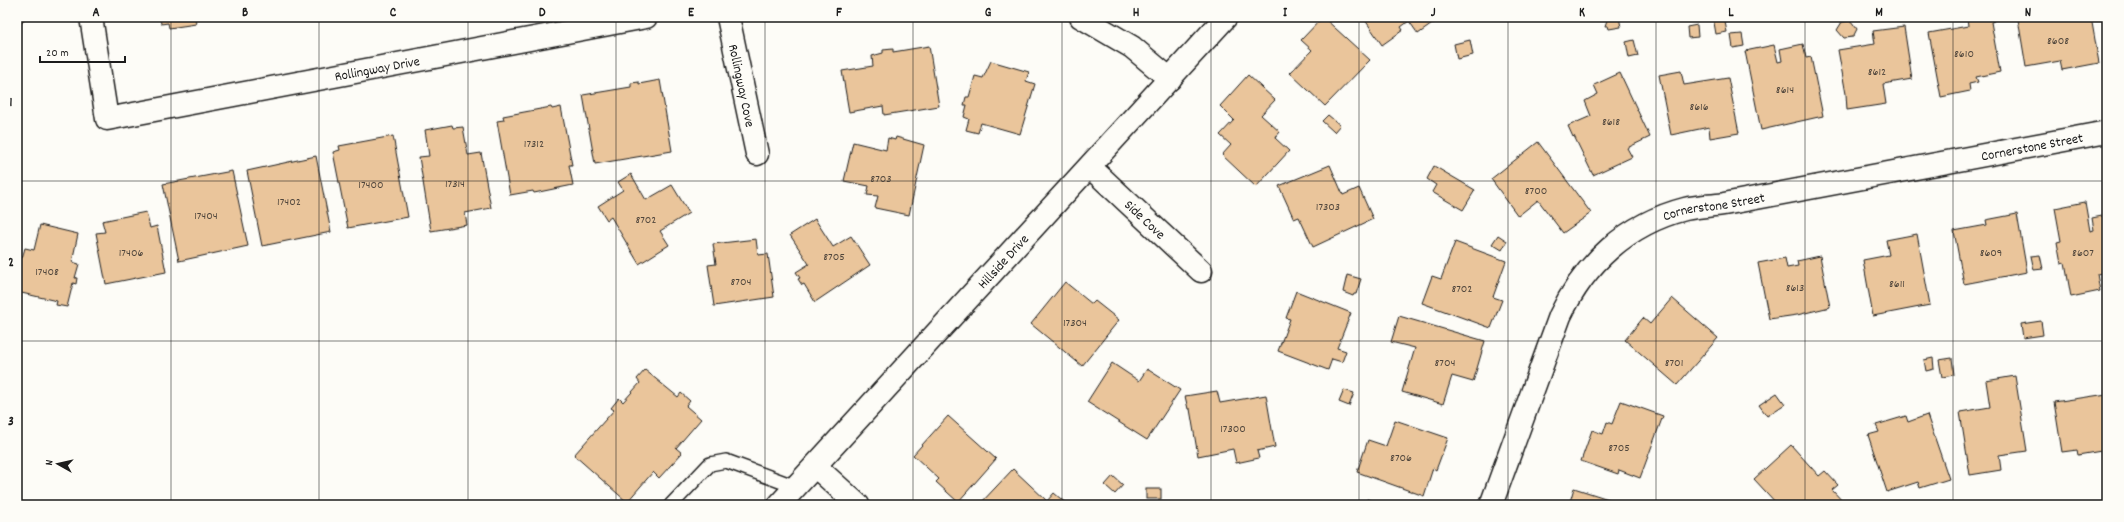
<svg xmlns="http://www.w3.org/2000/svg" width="2124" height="522" viewBox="0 0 2124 522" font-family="Dekko,sans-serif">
<rect width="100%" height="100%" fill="#fdfcf7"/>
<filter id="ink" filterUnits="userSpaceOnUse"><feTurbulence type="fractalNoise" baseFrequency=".025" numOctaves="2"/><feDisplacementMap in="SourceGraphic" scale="8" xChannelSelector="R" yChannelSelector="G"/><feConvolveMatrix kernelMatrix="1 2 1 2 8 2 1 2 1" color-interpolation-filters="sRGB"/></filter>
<g filter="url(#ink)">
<g fill="#eac59b" stroke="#1c1c1c">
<polygon points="17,17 28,17 17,27"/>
<polygon points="160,17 199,17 195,18 196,24 169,28 168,23 161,24"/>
<polygon points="1323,17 1370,60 1325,106 1290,73 1312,50 1301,40"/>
<polygon points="1363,17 1442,17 1418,34 1409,21 1401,27 1403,30 1382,45"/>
<polygon points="1619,17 1621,27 1609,29 1608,26 1605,26 1607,20"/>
<polygon points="1713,17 1724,17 1727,32 1716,34"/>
<polygon points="1967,17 1993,17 1994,21 1991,22 2000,72 1976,77 1978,82 1969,84 1970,91 1941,97 1929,33 1968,26"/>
<polygon points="2031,17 2091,17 2099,63 2062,70 2060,61 2026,67 2018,19"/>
<polygon points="1851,21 1857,29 1853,37 1844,38 1837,30 1842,22"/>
<polygon points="1697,25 1698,37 1688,38 1687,27"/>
<polygon points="1904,27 1912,79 1883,84 1886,104 1847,110 1846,94 1838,50 1875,44 1873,31"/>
<polygon points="1742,34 1744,46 1733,48 1731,35"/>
<polygon points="1470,40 1473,55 1457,59 1454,44"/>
<polygon points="1634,40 1638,56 1629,58 1626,42"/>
<polygon points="1803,44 1806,58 1811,57 1823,116 1761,130 1745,51 1774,45 1778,62 1782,61 1780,49"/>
<polygon points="929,46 939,106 884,115 883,106 849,112 842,71 873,66 872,56 883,53 883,50 893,49 893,52"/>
<polygon points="991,61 1029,72 1026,81 1035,84 1020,134 981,123 978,133 966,130 969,119 964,117 967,105 964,105 966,97 969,97 975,76 983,78"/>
<polygon points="1681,71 1684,85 1728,78 1739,133 1710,138 1709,127 1671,135 1659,75"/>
<polygon points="1620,73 1650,137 1627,148 1632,157 1593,175 1574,136 1573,137 1568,126 1591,116 1585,101 1598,94 1594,85"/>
<polygon points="1248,75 1275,100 1261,115 1280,132 1275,138 1289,151 1256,187 1222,155 1231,145 1220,135 1234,120 1220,106"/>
<polygon points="660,80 672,151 595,164 583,95 631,87 631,83 639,82 639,84"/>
<polygon points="551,107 552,109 561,107 572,165 569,165 573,185 534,193 533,191 510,195 497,121 504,120 503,116"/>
<polygon points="1328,115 1340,125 1334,132 1322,121"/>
<polygon points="452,125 453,128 463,127 468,155 481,153 491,208 465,213 467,225 431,231 419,157 429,156 425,130"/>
<polygon points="393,136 408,217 348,228 333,152 340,150 339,146"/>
<polygon points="896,137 924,145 909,215 875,208 878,196 867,195 869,186 844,181 853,142 886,150 888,138 895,140"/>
<polygon points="1538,142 1591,213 1563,233 1538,200 1518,216 1491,179"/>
<polygon points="316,156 331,232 262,246 247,171"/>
<polygon points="1330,165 1343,195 1359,188 1373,219 1313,247 1299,217 1294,219 1279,186"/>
<polygon points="1434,166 1475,190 1463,210 1432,192 1436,185 1427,179"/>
<polygon points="232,171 248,246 179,261 163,184"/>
<polygon points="631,174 646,200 672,185 689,213 660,231 669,245 639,264 611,217 607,220 598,206 623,190 618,182"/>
<polygon points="2085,202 2090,231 2094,230 2092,218 2107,215 2107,272 2097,274 2100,291 2071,297 2065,263 2061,264 2057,242 2061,241 2055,208"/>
<polygon points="146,212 150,228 157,226 166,272 106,284 96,233 105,232 102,221"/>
<polygon points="2017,214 2027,272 1964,284 1954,231 1987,225 1986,220"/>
<polygon points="815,219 833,247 851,236 870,265 815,302 804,284 802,285 798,279 800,278 796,272 809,264 790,235"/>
<polygon points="40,225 78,234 72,262 79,264 75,278 77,278 76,284 73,283 67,307 56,305 57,301 17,292 17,256 22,258 25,248 34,250"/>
<polygon points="1917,234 1930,305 1873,316 1863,260 1889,255 1886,240"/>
<polygon points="1498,235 1507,241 1502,250 1492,244"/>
<polygon points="756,239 758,255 768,254 774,297 714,306 708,265 716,264 713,244"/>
<polygon points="1455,242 1506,261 1493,297 1502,300 1491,328 1422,303 1432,276 1441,279"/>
<polygon points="2040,255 2043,269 2034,270 2031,256"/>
<polygon points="1820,256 1830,307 1797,315 1769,319 1758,263 1785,258 1787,268 1798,266 1797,261"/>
<polygon points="1347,275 1361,279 1356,294 1354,294 1353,296 1343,292"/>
<polygon points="1065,282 1092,304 1095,301 1119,320 1082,366 1031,324"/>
<polygon points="1296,291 1351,313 1337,348 1346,351 1342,362 1332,359 1328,370 1278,351 1290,319 1286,318"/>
<polygon points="1672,298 1718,338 1677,385 1625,340 1643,318 1650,324"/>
<polygon points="1399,316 1485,341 1473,382 1452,376 1443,404 1402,392 1415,348 1391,342"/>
<polygon points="2041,321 2043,335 2023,338 2021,324"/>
<polygon points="1933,358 1934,369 1926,371 1924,360"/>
<polygon points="1952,358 1954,375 1942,377 1939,360"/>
<polygon points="1112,363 1139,381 1147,369 1180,390 1147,440 1087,402"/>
<polygon points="645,370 678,397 681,393 690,401 686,406 701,419 676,448 682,453 659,478 653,472 627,502 574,455 614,410 611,408 619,398 623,402 640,383 637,379"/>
<polygon points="2015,376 2027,451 1999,455 2001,470 1970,475 1960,412 1990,407 1986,381"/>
<polygon points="1344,390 1354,393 1349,406 1339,402"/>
<polygon points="1217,391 1220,403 1266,395 1275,447 1257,451 1259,458 1236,463 1233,449 1198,456 1190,409 1188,409 1185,396"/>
<polygon points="1777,393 1785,404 1767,416 1759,405"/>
<polygon points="2107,394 2107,450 2078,455 2077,450 2062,452 2054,402"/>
<polygon points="1621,401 1663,416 1640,478 1619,470 1618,474 1581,461 1592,430 1603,434 1607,422 1612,424"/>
<polygon points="1927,415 1949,479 1920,488 1918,482 1887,492 1868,435 1879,432 1876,425 1906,416 1908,422"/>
<polygon points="948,416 996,459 958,502 936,482 939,479 913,455"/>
<polygon points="1395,420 1448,438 1436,470 1433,468 1424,496 1357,472 1368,440 1386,446"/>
<polygon points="1791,445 1819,476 1825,471 1838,485 1832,490 1846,505 1778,505 1754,479"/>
<polygon points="1013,469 1047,501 1054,493 1068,505 979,505"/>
<polygon points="1113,476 1123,485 1115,494 1105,485"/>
<polygon points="1574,488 1624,504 1624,505 1569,505"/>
<rect x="1146" y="489" width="15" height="10"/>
<polygon points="1367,499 1383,505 1365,505"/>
</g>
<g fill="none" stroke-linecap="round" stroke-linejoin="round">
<g stroke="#1c1c1c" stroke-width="16">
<polyline id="lane" points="671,505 710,464 726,461 796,487"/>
</g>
<g stroke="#1c1c1c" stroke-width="25">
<g id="street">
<path id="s1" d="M91,17L107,119L646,17"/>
<path id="s2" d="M728,17L757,154"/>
<polyline points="1081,17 1132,47 1170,79"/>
<path id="s3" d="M1090,167L1201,271"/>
<polyline points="815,466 858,505"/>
<path id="s4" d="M779,505L1226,17"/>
<path id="s5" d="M1491,505L1560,316C1585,263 1627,224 1685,209C1697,206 1711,206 1724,204L2107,132"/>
</g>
</g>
<use href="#lane" stroke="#fdfcf7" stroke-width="13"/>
<use href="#street" stroke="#fdfcf7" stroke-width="22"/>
</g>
</g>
<path fill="none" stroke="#1c1c1c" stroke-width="1" stroke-opacity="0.55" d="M171,17V505M319,17V505M468,17V505M616,17V505M765,17V505M913,17V505M1062,17V505M1211,17V505M1359,17V505M1508,17V505M1656,17V505M1805,17V505M1953,17V505M17,181H2107M17,341H2107"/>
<g text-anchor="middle" stroke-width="3" stroke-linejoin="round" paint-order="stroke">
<g font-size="12" fill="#50463c">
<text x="2058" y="44">8608</text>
<text x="1964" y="57">8610</text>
<text x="1877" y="75">8612</text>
<text x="1785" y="93">8614</text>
<text x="1699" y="110">8616</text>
<text x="1611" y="125">8618</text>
<text x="534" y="147">17312</text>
<text x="881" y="182">8703</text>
<text x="455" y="187">17314</text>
<text x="371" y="188">17400</text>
<text x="1536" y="194">8700</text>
<text x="289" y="205">17402</text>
<text x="1328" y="210">17303</text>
<text x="206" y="219">17404</text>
<text x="646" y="223">8702</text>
<text x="131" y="256">17406</text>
<text x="1991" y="256">8609</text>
<text x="2083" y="256">8607</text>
<text x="834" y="260">8705</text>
<text x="47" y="275">17408</text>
<text x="741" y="285">8704</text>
<text x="1897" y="287">8611</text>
<text x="1795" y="291">8613</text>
<text x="1462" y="292">8702</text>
<text x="1075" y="326">17304</text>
<text x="1445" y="366">8704</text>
<text x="1674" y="366">8701</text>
<text x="1233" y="432">17300</text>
<text x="1619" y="451">8705</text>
<text x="1401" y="461">8706</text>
</g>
<g font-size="14" fill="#1c1c1c" stroke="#fdfcf7">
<text dy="5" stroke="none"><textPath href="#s1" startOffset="378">Rollingway Drive</textPath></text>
<text dy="5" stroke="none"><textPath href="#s2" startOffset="70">Rollingway Cove</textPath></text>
<text dy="5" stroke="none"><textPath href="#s5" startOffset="724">Cornerstone Street</textPath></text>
<text dy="5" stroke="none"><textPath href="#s5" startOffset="400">Cornerstone Street</textPath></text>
<text dy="5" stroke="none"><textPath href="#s3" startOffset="76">Side Cove</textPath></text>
<text dy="5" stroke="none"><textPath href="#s4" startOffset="331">Hillside Drive</textPath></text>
</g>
</g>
<rect width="2124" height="522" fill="none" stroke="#fdfcf7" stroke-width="44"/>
<g transform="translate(58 464) rotate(278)" stroke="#fdfcf7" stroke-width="3" paint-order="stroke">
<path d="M0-3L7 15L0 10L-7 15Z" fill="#1c1c1c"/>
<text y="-6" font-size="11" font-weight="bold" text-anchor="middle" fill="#1c1c1c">N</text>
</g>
<path d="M40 56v6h85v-6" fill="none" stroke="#1c1c1c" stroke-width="2"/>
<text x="46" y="56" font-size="12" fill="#1c1c1c" stroke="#fdfcf7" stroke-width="3" paint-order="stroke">20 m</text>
<rect x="22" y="22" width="2080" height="478" fill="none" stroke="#1c1c1c" stroke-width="1.5"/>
<g font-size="13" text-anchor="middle" font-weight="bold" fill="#1c1c1c">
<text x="96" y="16">A</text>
<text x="245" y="16">B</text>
<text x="393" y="16">C</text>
<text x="542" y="16">D</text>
<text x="691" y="16">E</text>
<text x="839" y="16">F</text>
<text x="988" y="16">G</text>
<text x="1136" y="16">H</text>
<text x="1285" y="16">I</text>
<text x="1433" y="16">J</text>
<text x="1582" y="16">K</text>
<text x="1731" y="16">L</text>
<text x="1879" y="16">M</text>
<text x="2028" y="16">N</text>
<text x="11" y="106">1</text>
<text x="11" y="266">2</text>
<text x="11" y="425">3</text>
</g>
</svg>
